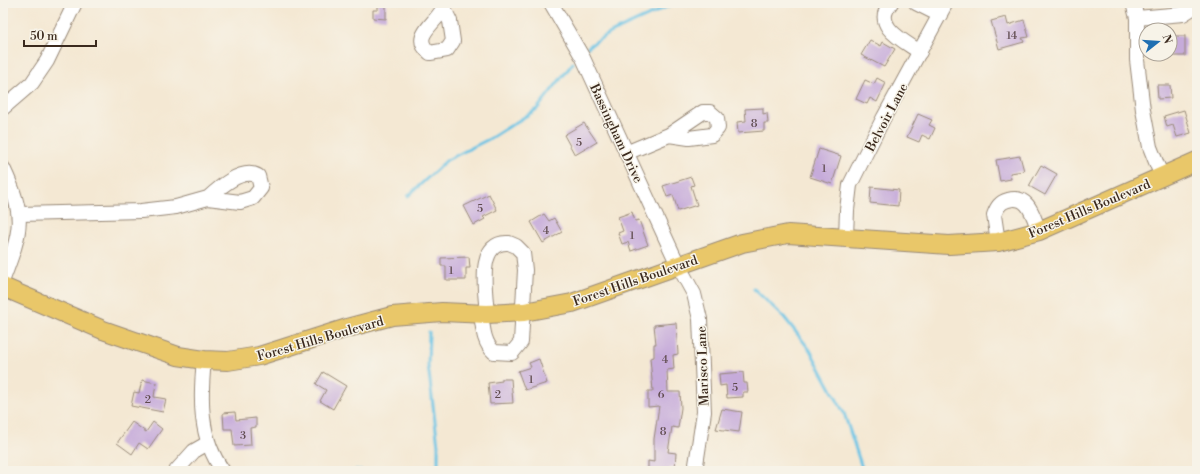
<svg xmlns="http://www.w3.org/2000/svg" width="1200" height="474" viewBox="0 0 1200 474" font-family="'Libre Bodoni',serif">
<rect width="100%" height="100%" fill="#f7f3e8"/>
<filter id="ink" filterUnits="userSpaceOnUse"><feTurbulence type="fractalNoise" baseFrequency=".025" numOctaves="2"/><feDisplacementMap in="SourceGraphic" scale="8" xChannelSelector="R" yChannelSelector="G"/><feConvolveMatrix kernelMatrix="1 2 1 2 8 2 1 2 1" color-interpolation-filters="sRGB"/></filter>
<filter id="wash" filterUnits="userSpaceOnUse"><feTurbulence type="fractalNoise" baseFrequency=".012" numOctaves="4" result="noise"/><feDisplacementMap in="SourceGraphic" scale="16" xChannelSelector="R" yChannelSelector="G"/><feGaussianBlur stdDeviation="0.9" result="paint"/><feColorMatrix in="noise" values="0 0 0 0 0 0 0 0 0 0 0 0 0 0 0 0 0 1.4 0 .05"/><feComposite in="paint" operator="in"/></filter>
<g filter="url(#wash)">
<rect width="100%" height="100%" fill="#f4e8d3"/>
<g fill="none" stroke-linecap="round" stroke-linejoin="round">
<g stroke="#67c3e5" stroke-width="3">
<path d="M588,47C613,28 646,19 674,3"/>
<polyline points="408,196 447,160 491,138 537,109 573,63"/>
<polyline points="754,289 784,317 810,350 844,413 863,471"/>
<polyline points="429,332 428,365 438,446 438,468 440,471"/>
<polyline points="356,470 362,471"/>
</g>
</g>
<g id="blocks">
<g fill="#c6abda">
<polygon points="378,3 386,3 386,19 373,18 373,10 378,10"/>
<polygon points="1006,17 1008,25 1024,20 1029,37 1022,38 1024,42 999,49 991,21"/>
<rect x="1170" y="36" width="15" height="20"/>
<polygon points="870,40 881,46 883,42 895,49 884,67 861,55"/>
<polygon points="877,78 886,83 877,102 870,98 867,104 856,99 865,80 874,84"/>
<polygon points="1157,85 1170,85 1171,98 1158,99"/>
<polygon points="763,108 763,114 767,113 768,123 764,123 764,131 738,133 737,122 746,121 745,109"/>
<polygon points="1184,110 1191,133 1177,137 1173,125 1167,127 1164,116"/>
<polygon points="918,114 932,120 929,125 935,128 930,139 922,135 919,142 907,137"/>
<polygon points="584,123 597,142 575,155 564,135"/>
<polygon points="819,149 841,156 832,184 810,177"/>
<polygon points="1020,156 1024,171 1010,173 1011,179 1000,181 996,160"/>
<polygon points="1041,165 1057,174 1045,195 1029,186"/>
<polygon points="691,177 694,185 691,186 697,205 678,211 673,195 667,197 663,186"/>
<polygon points="871,187 899,190 898,206 870,203"/>
<polygon points="489,194 497,210 483,217 485,219 474,225 464,206"/>
<polygon points="632,212 635,221 639,220 648,245 631,251 628,242 622,244 618,233 623,231 618,217"/>
<polygon points="544,214 549,221 554,218 562,232 543,243 531,222"/>
<polygon points="469,257 470,268 466,268 466,280 446,280 446,266 441,266 441,258"/>
<polygon points="676,323 678,354 673,355 674,369 667,370 668,392 680,392 681,408 678,428 672,427 668,452 676,453 675,468 670,468 670,471 652,471 648,470 648,461 654,462 654,439 659,406 648,407 648,391 653,391 650,358 654,357 654,344 656,344 654,325"/>
<polygon points="539,359 547,383 525,390 518,371 531,367 529,363"/>
<polygon points="323,372 346,386 333,409 320,401 326,390 316,384"/>
<polygon points="743,372 744,383 747,383 748,392 743,392 743,397 727,398 726,385 720,386 719,374"/>
<polygon points="502,379 511,379 513,403 490,404 488,383 502,381"/>
<polygon points="142,380 156,383 154,397 166,399 163,412 131,406 134,392 139,393"/>
<polygon points="722,409 742,412 739,432 716,429"/>
<polygon points="235,412 236,420 256,418 256,427 250,428 251,445 234,446 232,429 224,429 223,413"/>
<polygon points="132,422 146,432 153,422 162,429 148,449 139,443 132,454 117,443"/>
</g>
</g>
</g>
<g filter="url(#ink)">
<use href="#blocks" fill-opacity="0" stroke="#988978" stroke-width="1"/>
<g fill="none" stroke-linecap="round" stroke-linejoin="round">
<g stroke="#988978" stroke-width="16">
<g id="minor">
<polyline points="551,3 583,58 678,265 694,294 700,319 704,412 695,471"/>
<path d="M891,3C871,26 904,41 920,52"/>
<polyline points="916,3 940,15"/>
<polyline points="1133,3 1137,18 1137,60 1143,110 1150,147 1162,177"/>
<path d="M444,9L450,21L453,41L447,50L430,53C407,35 442,21 445,3"/>
<polyline points="1137,18 1183,14 1197,5"/>
<polyline points="3,108 32,83 47,61 75,3"/>
<polyline points="626,153 669,135 689,138 712,135 718,128 717,118 710,112 703,112 669,135"/>
<path d="M3,168C26,217 22,229 3,279"/>
<path d="M20,214L141,211L176,207L208,198L240,202L253,198L261,188L258,176C242,167 219,188 208,198"/>
<polyline points="846,237 847,210 850,185 884,117 946,3"/>
<path d="M998,242L994,215C997,207 1000,202 1008,200C1029,194 1033,216 1039,231"/>
<path d="M481,313C483,327 483,342 494,352L512,353L521,342L525,270L523,253L516,246L509,243C475,240 486,295 487,314"/>
<path d="M204,360C200,399 199,438 223,471"/>
<polyline points="176,471 194,451 208,443"/>
</g>
</g>
<g stroke="#988978" stroke-width="20">
<polyline id="major" points="3,287 103,330 178,356 204,360 228,361 259,356 347,328 392,316 442,312 487,314 524,312 572,303 742,243 788,234 949,245 998,242 1039,231 1197,161"/>
</g>
<use href="#minor" stroke="#fff" stroke-width="14"/>
<use href="#major" stroke="#e9c769" stroke-width="18"/>
</g>
</g>
<g text-anchor="middle" stroke-width="3" stroke-linejoin="round" paint-order="stroke">
<g font-size="11" fill="#5e4a4d">
<text x="1012" y="39">14</text>
<text x="754" y="127">8</text>
<text x="579" y="146">5</text>
<text x="824" y="172">1</text>
<text x="480" y="212">5</text>
<text x="546" y="234">4</text>
<text x="632" y="239">1</text>
<text x="451" y="274">1</text>
<text x="665" y="363">4</text>
<text x="531" y="383">1</text>
<text x="735" y="391">5</text>
<text x="498" y="398">2</text>
<text x="661" y="398">6</text>
<text x="148" y="403">2</text>
<text x="663" y="435">8</text>
<text x="243" y="439">3</text>
</g>
<g font-size="13" fill="#3b2a1e" stroke="#f7f3e8">
<text transform="translate(886 117) rotate(-62)" y="5">Belvoir Lane</text>
<text transform="translate(617 133) rotate(65)" y="5">Bassingham Drive</text>
<text transform="translate(1089 208) rotate(-23)" y="5">Forest Hills Boulevard</text>
<text transform="translate(635 280) rotate(-19)" y="5">Forest Hills Boulevard</text>
<text transform="translate(320 338) rotate(-16)" y="5">Forest Hills Boulevard</text>
<text transform="translate(702 366) rotate(-92)" y="5">Marisco Lane</text>
</g>
</g>
<rect width="1200" height="474" fill="none" stroke="#f7f3e8" stroke-width="16"/>
<g transform="translate(1158 42) rotate(73)"><circle r="19" fill="#f7f3e8" stroke="#aca397"/>
<path d="M0-3L7 15L0 10L-7 15Z" fill="#1f6fb2"/>
<text y="-6" font-size="11" font-weight="bold" text-anchor="middle" fill="#3b2a1e">N</text>
</g>
<path d="M24 40v6h72v-6" fill="none" stroke="#3b2a1e" stroke-width="2"/>
<text x="30" y="40" font-size="12" fill="#3b2a1e" stroke="#f7f3e8" stroke-width="3" paint-order="stroke">50 m</text>
</svg>
